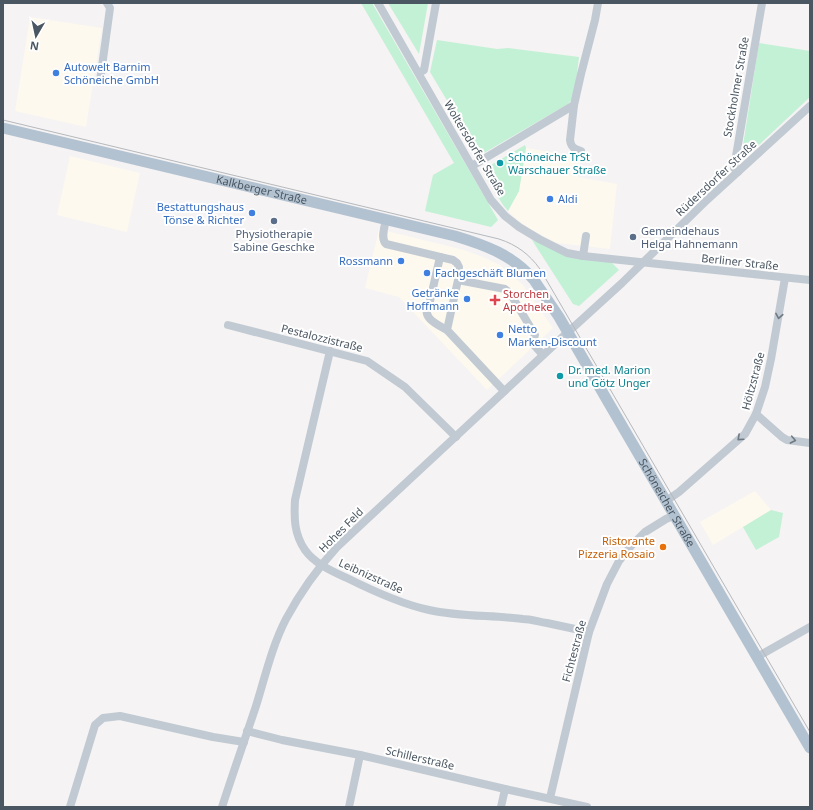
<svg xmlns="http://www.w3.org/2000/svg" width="813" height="810" viewBox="0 0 813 810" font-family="'Noto Sans',sans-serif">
<rect width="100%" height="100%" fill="#f5f3f3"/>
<g fill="#fdf9ef">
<polygon points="30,17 102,28 86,127 15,111"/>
<polygon points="526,148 581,157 578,177 617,184 610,249 557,243 530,229 514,217 508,211 519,191"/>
<polygon points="70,156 140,173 127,232 57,215"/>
<polygon points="379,229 464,250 483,257 500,265 523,285 553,328 487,390 399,297 365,288"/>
<polygon points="755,491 771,510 713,545 700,522"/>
</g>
<g fill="#c3f1d5">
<polygon points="361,3 372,3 498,220 491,227 425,211 433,175 454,163"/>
<polygon points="388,3 428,3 419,54"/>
<polygon points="437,40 497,49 508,48 579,57 574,97 568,104 484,153 479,154 430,72"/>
<polygon points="759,43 810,51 810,97 746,157 741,158"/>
<polygon points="525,145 526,148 519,191 508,211 503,205 487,179 491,165"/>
<polygon points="532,240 562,253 611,262 619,270 579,306 573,304"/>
<polygon points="771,510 783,513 779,537 756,550 743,527"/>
</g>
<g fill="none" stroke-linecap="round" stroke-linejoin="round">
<g stroke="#c1cad2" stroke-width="8">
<polyline points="378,3 491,200 505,216 519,227 539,239 567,253 583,256 810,280"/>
<polyline points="419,73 424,70 436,3"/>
<polyline points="100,81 110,8 107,3"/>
<path d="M574,105L570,140C571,147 574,149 581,151"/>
<polyline points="472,166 574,105 581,74 595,20 598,3"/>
<polyline points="738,172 734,168 762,3"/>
<path d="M386,219C385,227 380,238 386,244L453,260L457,263L459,267L458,280L447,330L504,391"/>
<polyline points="583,256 586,236"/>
<path d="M440,257L430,301C420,317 434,323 447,330"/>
<polyline points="458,280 505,289 510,293 535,335 533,342 534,345 543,355"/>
<polyline points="228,325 367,361 405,387 456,437"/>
<path d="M330,351L295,500C294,518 294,534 305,550C315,564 332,571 347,578C373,591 401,604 429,610C460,617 492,615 523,619C531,619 539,622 547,623C561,626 575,629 589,632"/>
<polyline points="756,414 782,437 787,440 810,443"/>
<polyline points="666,501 679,492 745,434 756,414 765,387 771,359 785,278"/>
<polyline points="757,657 810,627"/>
<polyline points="247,731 282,740 360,755 505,789 587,807"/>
<polyline points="550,798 589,632 607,584 619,561 631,546 645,532 666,519 675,515"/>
<polyline points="70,807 95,725 103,718 120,716 213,737 244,742"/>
<path d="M222,807C233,773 245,739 256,706C265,677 272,646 286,619C300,593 317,569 337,547L568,332L577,324L622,283L707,200L810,106"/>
<polyline points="349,807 360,755"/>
<polyline points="501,807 505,789"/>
</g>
<path stroke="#b3c2d1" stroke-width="11" id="s1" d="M3,128L455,236C485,245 513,255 534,280L559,317L607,400L810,748"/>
<path stroke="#b5b8bd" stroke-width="1" d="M3,120L499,239C517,245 529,254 540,269L810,732"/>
</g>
<defs><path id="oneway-chevron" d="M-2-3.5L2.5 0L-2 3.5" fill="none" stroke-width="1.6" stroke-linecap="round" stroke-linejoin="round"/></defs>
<g stroke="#6e7983">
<use href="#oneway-chevron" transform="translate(779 316) rotate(100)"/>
<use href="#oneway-chevron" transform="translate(740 438) rotate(138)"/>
<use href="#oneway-chevron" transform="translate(793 440) rotate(11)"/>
</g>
<g fill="#3f7fe0" stroke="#fff" stroke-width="1.5">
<circle cx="56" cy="73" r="4"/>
<circle cx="550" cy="199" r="4"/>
<circle cx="252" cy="213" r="4"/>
<circle cx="401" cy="261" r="4"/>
<circle cx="427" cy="273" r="4"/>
<circle cx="467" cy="299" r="4"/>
<circle cx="500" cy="335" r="4"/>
</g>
<g fill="#0f9aa8" stroke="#fff" stroke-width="1.5">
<circle cx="500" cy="163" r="4"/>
<circle cx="560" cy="376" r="4"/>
</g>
<g fill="#5c6f8a" stroke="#fff" stroke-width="1.5">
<circle cx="274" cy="221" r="4"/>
<circle cx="633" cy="237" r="4"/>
</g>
<path fill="#e0444e" stroke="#fff" stroke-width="1.5" d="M493 294h4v4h4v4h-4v4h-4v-4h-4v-4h4z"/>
<circle fill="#e8710a" stroke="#fff" stroke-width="1.5" cx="663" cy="547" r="4"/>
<g text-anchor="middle" stroke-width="4" stroke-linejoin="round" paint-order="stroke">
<g font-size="11" fill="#366cbe" stroke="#fff" text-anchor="start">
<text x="64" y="71">Autowelt Barnim<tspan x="64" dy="13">Schöneiche GmbH</tspan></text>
<text x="558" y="203">Aldi</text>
<text x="244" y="211" text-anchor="end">Bestattungshaus<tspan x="244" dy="13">Tönse &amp; Richter</tspan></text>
<text x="393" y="265" text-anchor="end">Rossmann</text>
<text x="435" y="277">Fachgeschäft Blumen</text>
<text x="459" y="297" text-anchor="end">Getränke<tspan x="459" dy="13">Hoffmann</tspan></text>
<text x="508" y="333">Netto<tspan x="508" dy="13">Marken-Discount</tspan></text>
</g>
<g font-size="11" fill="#4a5661" stroke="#fff">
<text transform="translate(736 87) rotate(-80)" y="4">Stockholmer Straße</text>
<text transform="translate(475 148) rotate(59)" y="4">Woltersdorfer Straße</text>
<text transform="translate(716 178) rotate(-43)" y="4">Rüdersdorfer Straße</text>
<text dy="4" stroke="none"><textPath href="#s1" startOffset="266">Kalkberger Straße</textPath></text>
<text transform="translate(740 262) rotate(6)" y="4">Berliner Straße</text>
<text transform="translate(322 338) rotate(14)" y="4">Pestalozzistraße</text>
<text transform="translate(753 381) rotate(-75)" y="4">Höltzstraße</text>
<text dy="4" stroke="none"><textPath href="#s1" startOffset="816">Schöneicher Straße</textPath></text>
<text transform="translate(341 530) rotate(-45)" y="4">Hohes Feld</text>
<text transform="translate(371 576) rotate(24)" y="4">Leibnizstraße</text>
<text transform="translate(574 651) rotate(-75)" y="4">Fichtestraße</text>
<text transform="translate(420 758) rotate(13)" y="4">Schillerstraße</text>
</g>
<g font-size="11" fill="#0d838f" stroke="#fff" text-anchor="start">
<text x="508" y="161">Schöneiche TrSt<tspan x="508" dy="13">Warschauer Straße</tspan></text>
<text x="568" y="374">Dr. med. Marion<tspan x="568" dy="13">und Götz Unger</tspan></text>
</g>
<g font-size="11" fill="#4e5e75" stroke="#fff" text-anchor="start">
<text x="641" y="235">Gemeindehaus<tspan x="641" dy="13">Helga Hahnemann</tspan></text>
<text x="274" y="238" text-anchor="middle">Physiotherapie<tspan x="274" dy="13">Sabine Geschke</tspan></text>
</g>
<g font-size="11" fill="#be3a42" stroke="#fff" text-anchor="start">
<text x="503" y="298">Storchen<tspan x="503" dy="13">Apotheke</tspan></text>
</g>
<g font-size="11" fill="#c56008" stroke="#fff" text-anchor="end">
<text x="655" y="545">Ristorante<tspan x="655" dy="13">Pizzeria Rosaio</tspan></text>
</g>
</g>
<rect width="813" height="810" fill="none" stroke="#4a5661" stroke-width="8"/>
<g transform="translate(36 36) rotate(189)" stroke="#ffffff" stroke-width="3" paint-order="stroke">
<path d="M0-3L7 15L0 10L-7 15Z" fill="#4a5661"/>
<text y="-6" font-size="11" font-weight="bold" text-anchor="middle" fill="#4a5661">N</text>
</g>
</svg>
